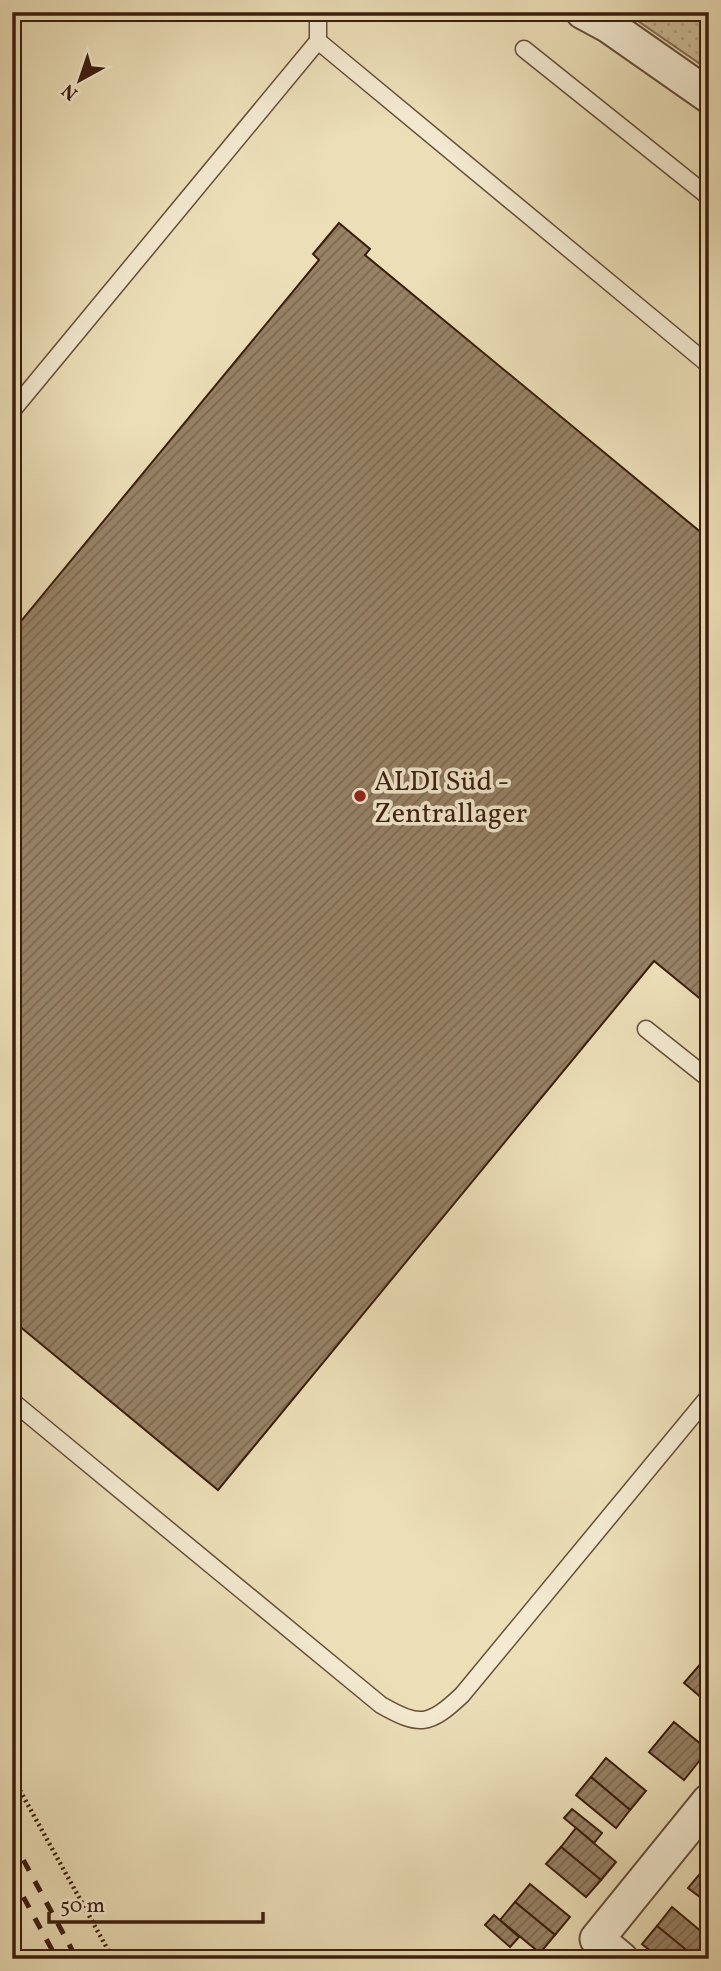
<svg xmlns="http://www.w3.org/2000/svg" width="721" height="1971" viewBox="0 0 721 1971" font-family="Vollkorn,serif">
<defs>
<pattern id="green-dots" width="8" height="8" patternUnits="userSpaceOnUse" patternTransform="scale(1.75)"><rect width="8" height="8" fill="#cebe9b"/><path d="M2 2h.1M6 6h.1" fill="none" stroke="#b2a384" stroke-width="1.8" stroke-linecap="round"/></pattern>
<pattern id="building-hatch" width="6" height="6" patternUnits="userSpaceOnUse" patternTransform="scale(1.75)"><rect width="6" height="6" fill="#978266"/><path d="M-1 1l2-2M0 6l6-6M5 7l2-2" fill="none" stroke="#7c6a52"/></pattern>
</defs>
<rect width="100%" height="100%" fill="#ecdfb8"/>
<filter id="stains"><feTurbulence type="fractalNoise" baseFrequency=".00286" numOctaves="4"/><feColorMatrix values="0 0 0 0 .2 0 0 0 0 .09 0 0 0 0 .02 0 0 0 .5 -.17"/></filter>
<radialGradient id="worn" r=".72"><stop offset=".6" stop-color="#630" stop-opacity="0"/><stop offset="1" stop-color="#630" stop-opacity=".3"/></radialGradient>
<polygon fill="url(#green-dots)" stroke="#846e54" stroke-width="2" points="625,12 709,12 709,70"/>
<g fill="url(#building-hatch)" stroke="#3b1d0e" stroke-width="2">
<polygon points="339,223 370,249 365,255 709,539 709,1006 654,961 218,1490 12,1320 12,632 319,260 313,254"/>
<polygon points="704,1660 709,1664 709,1704 684,1683"/>
<polygon points="674,1722 708,1750 684,1780 649,1752"/>
<polygon points="606,1758 646,1791 630,1810 591,1777"/>
<polygon points="591,1777 630,1810 616,1828 576,1795"/>
<polygon points="572,1809 602,1833 594,1843 564,1818"/>
<polygon points="576,1828 616,1862 601,1880 561,1847"/>
<polygon points="561,1847 601,1880 586,1897 546,1864"/>
<polygon points="703,1870 709,1874 709,1904 688,1888"/>
<polygon points="530,1884 570,1917 555,1935 515,1902"/>
<polygon points="515,1902 555,1935 540,1953 500,1920"/>
<polygon points="672,1907 709,1938 709,1943 696,1958 657,1926"/>
<polygon points="494,1915 519,1937 510,1947 485,1925"/>
<polygon points="657,1926 696,1958 660,1959 642,1944"/>
</g>
<g fill="none" stroke-linecap="round" stroke-linejoin="round">
<g stroke="#674e38" stroke-width="19">
<g id="lane">
<polyline points="318,41 318,12"/>
<polyline points="524,49 709,197"/>
<polyline points="12,411 318,41 709,365"/>
<polyline points="646,1029 709,1079"/>
<path d="M12,1401L381,1705C420,1727 429,1726 462,1695L709,1396"/>
</g>
</g>
<g stroke="#674e38" stroke-width="37">
<g id="street">
<polyline points="583,12 609,26 709,96"/>
<polyline points="621,1959 597,1939 709,1801"/>
</g>
</g>
<polyline stroke="#3b1d0e" stroke-width="4.5" stroke-dasharray="2 3.5" stroke-linecap="butt" points="12,1776 113,1959"/>
<use href="#lane" stroke="#f3ead1" stroke-width="16"/>
<use href="#street" stroke="#f3ead1" stroke-width="33"/>
<g stroke="#3b1d0e" stroke-width="5" stroke-dasharray="12 12" stroke-linecap="butt">
<polyline points="12,1839 77,1959"/>
<polyline points="12,1876 57,1959"/>
</g>
</g>
<circle fill="#8f2418" stroke="#f3ead1" stroke-width="2.5" cx="360" cy="796" r="7"/>
<g text-anchor="middle" stroke-width="7" stroke-linejoin="round" paint-order="stroke">
<g font-size="28" fill="#3b1d0e" stroke="#f3ead1" text-anchor="start">
<text x="374" y="790">ALDI Süd -<tspan x="374" dy="32">Zentrallager</tspan></text>
</g>
</g>
<rect width="721" height="1971" fill="none" stroke="#ecdfb8" stroke-width="42"/>
<rect x="14" y="14" width="693" height="1943" fill="none" stroke="#3b1d0e" stroke-width="3.5"/>
<rect x="21" y="21" width="679" height="1929" fill="none" stroke="#3b1d0e" stroke-width="2"/>
<g transform="translate(80 80) rotate(220)" stroke="#f3ead1" stroke-width="5" paint-order="stroke">
<path d="M0-5L12 26L0 18L-12 26Z" fill="#3b1d0e"/>
<text y="-10" font-size="19" font-weight="bold" text-anchor="middle" fill="#3b1d0e">N</text>
</g>
<path d="M49 1912v10h214v-10" fill="none" stroke="#3b1d0e" stroke-width="3.5"/>
<text x="60" y="1912" font-size="21" fill="#3b1d0e" stroke="#f3ead1" stroke-width="5" paint-order="stroke">50 m</text>
<rect width="100%" height="100%" filter="url(#stains)"/>
<rect width="100%" height="100%" fill="url(#worn)"/>
</svg>
